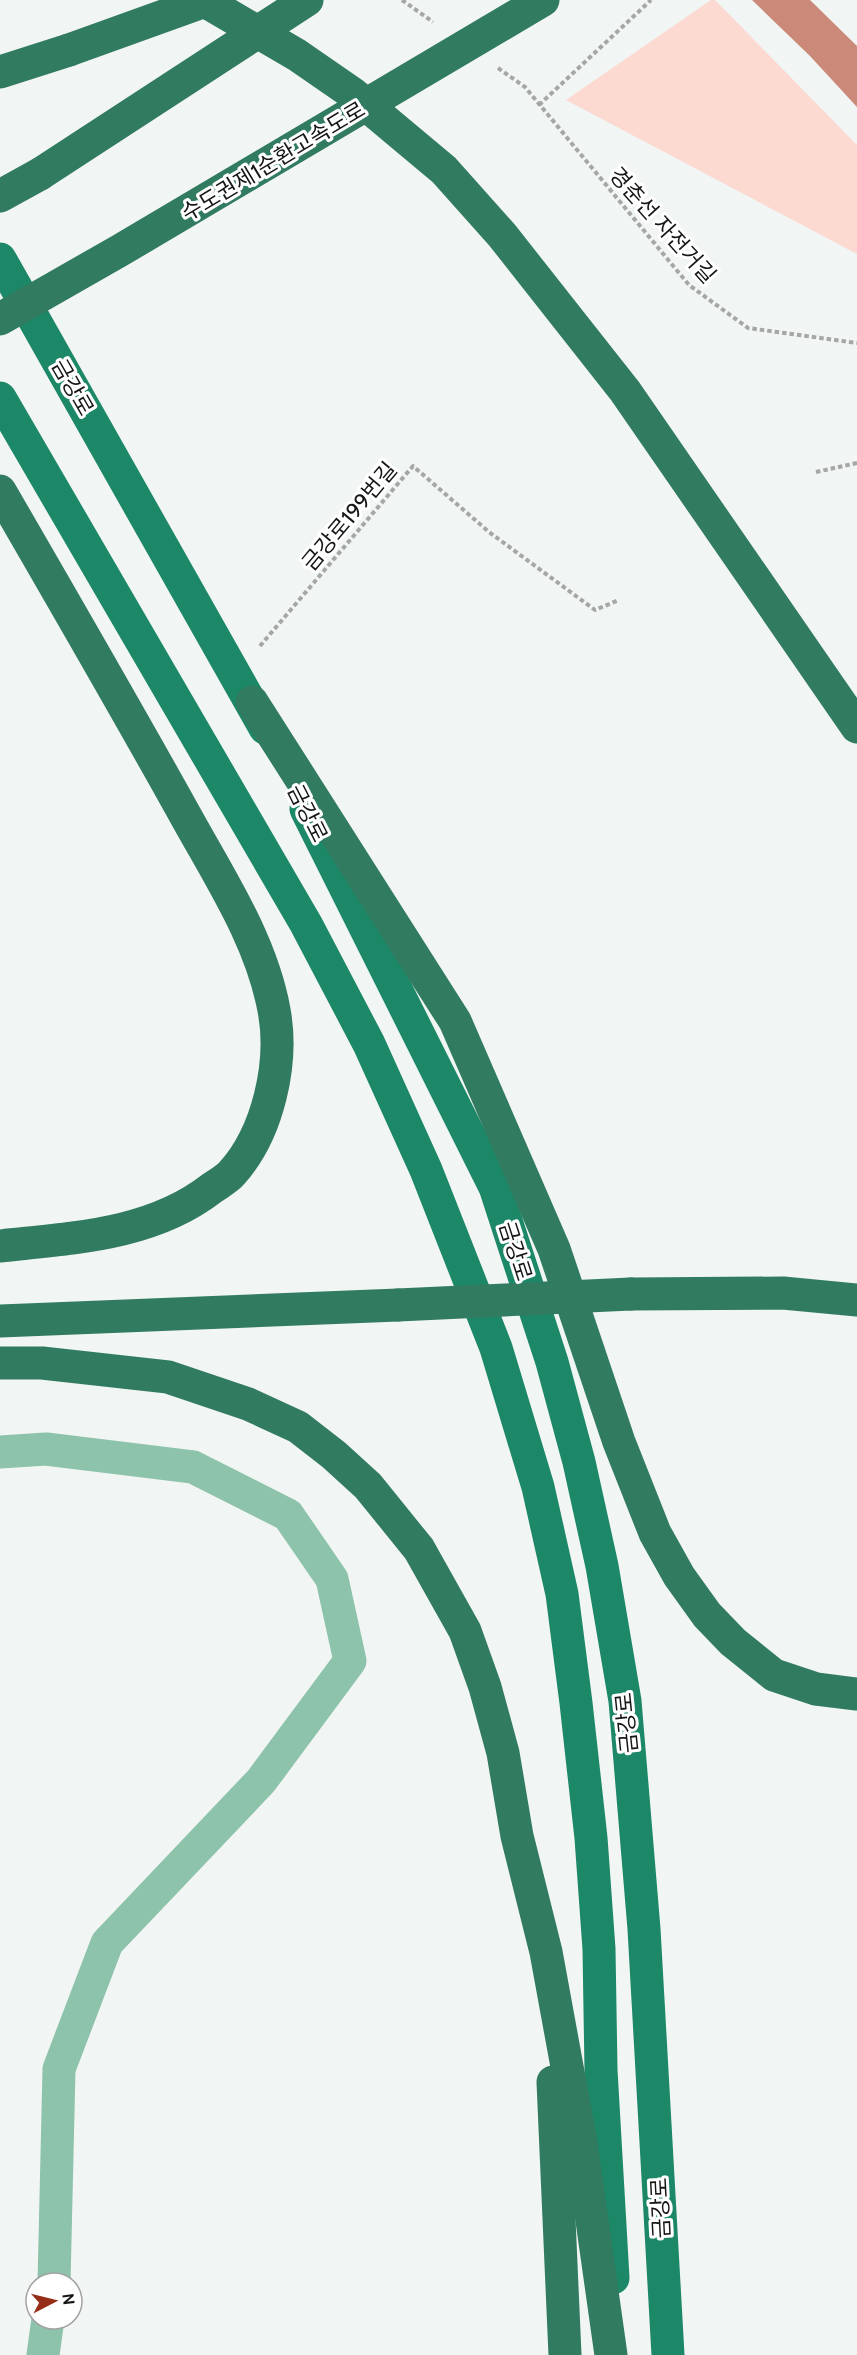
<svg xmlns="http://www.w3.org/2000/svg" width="857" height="2355" viewBox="0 0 857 2355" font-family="Cabin,'Noto Sans KR',sans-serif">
<rect width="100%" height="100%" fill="#f1f5f3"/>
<polygon fill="#fcd9d1" points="711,0 715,0 857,145 857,254 566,100"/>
<polygon fill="#ca8979" points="752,0 810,0 857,46 857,107 810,56"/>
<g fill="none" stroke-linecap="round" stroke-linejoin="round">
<g stroke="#a4a7a5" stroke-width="4" stroke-dasharray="4.5 3" stroke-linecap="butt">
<polyline points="402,0 433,22"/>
<polyline points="498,68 525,87 689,285 748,328 857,343"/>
<polyline points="539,105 651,0"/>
<polyline points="816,472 857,463"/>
<polyline points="260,646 413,466 489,532 595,610 619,600"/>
</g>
<g stroke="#8dc2ab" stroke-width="33">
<polyline points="0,1452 46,1449 193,1467 288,1515 332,1579 350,1661 261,1781 107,1943 59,2069 54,2283"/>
<polyline points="43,2355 48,2319"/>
</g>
<g stroke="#1c8867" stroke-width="33">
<polyline points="0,259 265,728"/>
<polyline points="0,398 306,924 369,1044 426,1170 496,1348 538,1487 562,1594 576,1703 591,1838 599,1949 601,2070 613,2278"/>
<polyline points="306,809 495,1187 552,1362 579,1462 602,1566 625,1701 644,1929 668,2355"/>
</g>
<g stroke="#317b60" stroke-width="33">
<polyline points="203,0 297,55 352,93 444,170 502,235 625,391 857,727"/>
<polyline points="0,72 69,50"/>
<polyline points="0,196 40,174"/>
<path d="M0,491C62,598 124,705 184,813C218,875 261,939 274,1010C284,1063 268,1133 232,1173C227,1179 219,1183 212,1188C152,1235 73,1238 0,1246"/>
<polyline points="252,702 455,1021 554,1249 619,1442 655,1533 679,1576 707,1615 733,1642 774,1675 816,1689 857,1694"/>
<polyline points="631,1294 783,1293 857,1300"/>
<polyline points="0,1321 398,1305"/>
<polyline points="0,1363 42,1363 168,1377 248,1404 298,1427 334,1455 368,1486 419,1549 465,1631 485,1687 503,1753 517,1836 546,1952 581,2143 611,2355"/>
<polyline points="553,2082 565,2355"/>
</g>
<g stroke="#317b60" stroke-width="33">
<polyline points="69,50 208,0"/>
<polyline points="40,174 307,0"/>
<polyline points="0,319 119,251 543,0"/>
<polyline points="398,1305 631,1294"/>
</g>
</g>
<g text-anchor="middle" stroke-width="6" stroke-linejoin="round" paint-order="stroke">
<g font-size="22" fill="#151615" stroke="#fff">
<text transform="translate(273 161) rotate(-31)" y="8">수도권제1순환고속도로</text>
<text transform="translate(663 225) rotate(48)" y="8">경춘선 자전거길</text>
<text transform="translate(73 387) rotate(60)" y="8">금강로</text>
<text transform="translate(349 516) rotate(-50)" y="8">금강로199번길</text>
<text transform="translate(308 813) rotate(63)" y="8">금강로</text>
<text transform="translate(516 1251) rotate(72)" y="8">금강로</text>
<text transform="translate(626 1723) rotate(-96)" y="8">금강로</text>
<text transform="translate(660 2208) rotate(-93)" y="8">금강로</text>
</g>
</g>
<g transform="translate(54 2301) rotate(83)"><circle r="28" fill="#ffffff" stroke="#a1a2a1" stroke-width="1.5"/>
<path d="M0-4.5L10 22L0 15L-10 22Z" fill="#962d16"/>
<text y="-9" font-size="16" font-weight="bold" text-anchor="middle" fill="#151615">N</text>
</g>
</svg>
